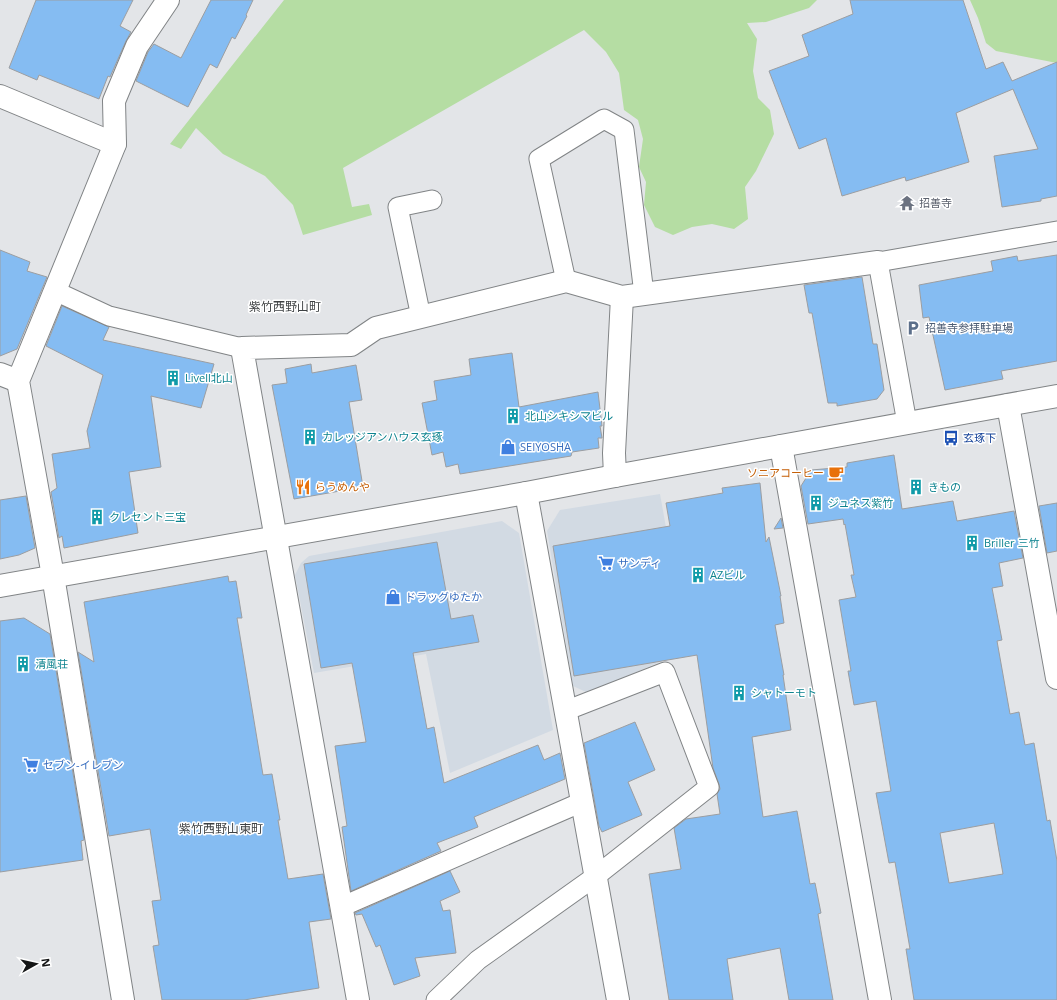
<svg xmlns="http://www.w3.org/2000/svg" width="1057" height="1000" viewBox="0 0 1057 1000" font-family="'Open Sans','Noto Sans JP',sans-serif">
<rect width="100%" height="100%" fill="#e3e5e8"/>
<g fill="#d2dae3">
<polygon points="660,494 688,650 592,691 586,692 573,686 547,531 560,510"/>
<polygon points="502,521 519,533 553,730 450,773 426,654 314,673 295,575 301,563 309,556"/>
</g>
<g fill="#b5dda3">
<polygon points="284,0 817,0 809,8 766,22 747,23 757,39 753,71 758,98 770,110 774,134 756,171 745,187 748,219 734,229 712,224 692,227 673,235 655,227 644,205 646,182 639,167 643,139 638,120 624,110 619,73 606,52 584,30 343,168 352,207 369,204 372,215 303,235 293,205 265,176 223,154 196,128 181,149 170,144"/>
<polygon points="970,0 1057,0 1057,63 996,51 986,43 978,18"/>
</g>
<g fill="#85bcf2" stroke="#9c9ea1" fill-rule="evenodd">
<polygon points="36,0 133,0 120,26 131,32 126,41 110,77 108,76 99,99 39,75 37,80 9,68"/>
<polygon points="211,0 253,0 246,15 247,16 235,39 232,37 217,68 210,64 188,107 136,81 148,52 154,44 181,58"/>
<polygon points="850,0 963,0 986,69 1003,62 1012,81 1057,62 1057,196 1041,199 1041,201 1002,207 994,156 1038,149 1013,89 956,113 969,162 906,181 905,177 842,196 826,138 799,149 769,71 809,56 802,35 853,14"/>
<polygon points="0,250 30,262 27,271 47,277 17,349 0,356"/>
<polygon points="1057,255 1057,361 1001,371 1003,379 945,390 929,317 923,318 919,285 993,271 991,261 1017,256 1018,261"/>
<polygon points="862,277 873,344 877,344 884,390 877,399 837,406 837,403 828,403 812,313 809,313 804,285"/>
<polygon points="62,306 109,327 103,340 214,364 201,408 151,396 161,467 129,472 138,533 64,548 62,536 59,538 51,492 57,488 52,454 90,448 87,431 103,375 46,346"/>
<polygon points="512,353 519,407 598,392 602,426 600,426 602,438 598,438 599,448 572,452 571,456 460,474 458,464 446,467 443,452 432,455 422,403 437,400 434,381 471,375 469,359"/>
<polygon points="311,364 312,373 356,365 362,400 349,402 363,487 294,499 272,385 287,383 285,369"/>
<path d="M894,455L902,509L953,501L957,521L1014,511L1023,558L999,563L1003,586L992,588L1002,640L997,641L1010,714L1019,712L1025,745L1034,743L1047,821L1050,820L1057,861V1000H914L906,949H910L895,862L889,863L876,793L891,791L876,701L854,705L848,671H851L839,600L856,597L851,575H854L845,524L844,525L843,519L808,524L801,486L811,470L847,467V463ZM994,823L1003,874L949,883L940,833Z"/>
<polygon points="760,483 766,542 769,537 781,596 780,596 784,623 775,625 784,675 783,675 791,730 752,737 763,817 797,811 810,884 815,883 821,913 818,914 833,1000 789,1000 780,948 727,959 733,1000 669,1000 649,874 681,869 674,828 686,819 720,814 717,794 720,789 719,784 713,768 697,655 574,676 553,546 670,526 666,503 723,493 722,488"/>
<polygon points="26,496 35,548 19,555 0,559 0,500"/>
<polygon points="1057,503 1057,551 1047,553 1039,506"/>
<polygon points="781,518 783,528 774,529"/>
<polygon points="437,542 451,619 473,615 479,642 413,653 427,729 434,727 444,783 538,745 544,760 560,753 565,779 474,817 478,827 437,843 441,851 351,891 342,827 347,826 335,746 366,742 352,663 321,668 304,564"/>
<polygon points="228,576 229,582 236,581 242,618 237,618 263,775 272,774 280,820 278,820 288,879 323,874 331,919 309,922 319,988 244,1000 162,1000 153,946 159,945 152,901 161,900 150,829 109,836 78,652 94,662 84,602"/>
<polygon points="24,618 50,634 84,840 81,841 83,860 0,872 0,621"/>
<polygon points="635,722 655,770 628,782 642,815 602,832 599,826 584,743"/>
<polygon points="450,871 460,892 440,901 443,911 450,910 456,953 415,958 420,976 394,985 380,945 376,947 362,914 356,915 355,913"/>
</g>
<g fill="none" stroke-linecap="round" stroke-linejoin="round">
<g stroke="#818486" stroke-width="21">
<g id="lane">
<polyline points="566,281 539,159 604,119 624,130 644,294"/>
<polyline points="55,291 109,316 242,348"/>
<polyline points="421,317 398,207 432,200"/>
<polyline points="907,423 878,262 1057,231"/>
<polyline points="341,907 582,802"/>
<polyline points="436,1000 478,960 596,876 709,787 665,672 565,711"/>
</g>
</g>
<g stroke="#818486" stroke-width="24">
<g id="street">
<polyline points="0,96 115,144"/>
<polyline points="0,374 18,381"/>
<polyline points="1008,405 1057,678"/>
<polyline points="781,446 880,1000"/>
<polyline points="615,476 614,453 622,297"/>
<polyline points="526,493 618,1000"/>
<polyline points="123,1000 53,576 18,381 115,144 114,101 137,46 168,0"/>
<polyline points="358,1000 242,348 351,345 376,328 566,281 622,297 878,262"/>
</g>
</g>
<g stroke="#818486" stroke-width="24">
<polyline id="secondary" points="0,586 526,493 615,476 1057,396"/>
</g>
<use href="#lane" stroke="#fff" stroke-width="19"/>
<use href="#street" stroke="#fff" stroke-width="22"/>
<use href="#secondary" stroke="#fff" stroke-width="22"/>
</g>
<defs>
<g id="temple-bare" transform="scale(1.2)"><path d="M0-6L5-2H3V0L6.5 2.5H4V6H1.5V3h-3V6H-4V2.5H-6.5L-3 0V-2H-5Z" fill="#6b7280" stroke="#fff" stroke-width="2.5" paint-order="stroke"/></g>
<g id="parking-bare" transform="scale(1.2)"><path d="M-3.5-5.5H1a3.5 3.5 0 0 1 0 7H-1V5.5H-3.5ZM-1-3.4V-.6H.8a1.4 1.4 0 0 0 0-2.8Z" fill="#5c6f8a" stroke="#fff" stroke-width="2.5" paint-order="stroke"/></g>
<g id="building-bare" transform="scale(1.2)"><path d="M-4-6H4V6H1V3H-1V6H-4ZM-2.5-4.3h1.7v1.8h-1.7ZM.8-4.3h1.7v1.8H.8ZM-2.5-1h1.7V.8h-1.7ZM.8-1h1.7V.8H.8Z" fill="#0f9aa8" stroke="#fff" stroke-width="2.5" paint-order="stroke"/></g>
<g id="bus-bare" transform="scale(1.2)"><path d="M-5-6H5V4H4V6H2V4H-2V6H-4V4H-5ZM-3.5-4V0h7V-4ZM-3.5 1.2v1.5H-2V1.2ZM2 1.2v1.5H3.5V1.2Z" fill="#1a4fb4" stroke="#fff" stroke-width="2.5" paint-order="stroke"/></g>
<g id="shop-bare" transform="scale(1.2)"><path d="M-5-2.5h2.3a2.7 3.5 0 0 1 5.4 0H5L5.5 6h-11ZM-1.5-2.5h3a1.5 2.3 0 0 0-3 0Z" fill="#3f7fe0" stroke="#fff" stroke-width="2.5" paint-order="stroke"/></g>
<g id="cafe-bare" transform="scale(1.2)"><path d="M-5.5-4.5H6V0H3Q3 3.5 0 3.5H-2.5Q-5.5 3.5-5.5 0ZM3-3.2v2h1.7v-2ZM-6 4.5H4V6H-6Z" fill="#e8710a" stroke="#fff" stroke-width="2.5" paint-order="stroke"/></g>
<g id="restaurant-bare" transform="scale(1.2)"><path d="M-5-6h1v4h1v-4h1v4h1v-4h1v5L-1.5 .5V6h-2V.5L-5-1ZM5-6V6H3V1.5H1.5Q1.5-4 5-6Z" fill="#e8710a" stroke="#fff" stroke-width="2.5" paint-order="stroke"/></g>
<g id="supermarket-bare" transform="scale(1.2)"><path d="M-6-5.5h2.5l.6 2H6L4.5 2H-2.5L-4.4-4H-6ZM-1.5 3.2a1.3 1.3 0 1 0 .1 0ZM3 3.2a1.3 1.3 0 1 0 .1 0Z" fill="#3f7fe0" stroke="#fff" stroke-width="2.5" paint-order="stroke"/></g>
</defs>
<g fill-rule="evenodd">
<use href="#temple-bare" x="907" y="203"/>
<use href="#parking-bare" x="913" y="328"/>
<use href="#building-bare" x="173" y="378"/>
<use href="#building-bare" x="513" y="416"/>
<use href="#building-bare" x="310" y="437"/>
<use href="#bus-bare" x="951" y="438"/>
<use href="#shop-bare" x="508" y="447"/>
<use href="#cafe-bare" x="836" y="473"/>
<use href="#restaurant-bare" x="303" y="487"/>
<use href="#building-bare" x="916" y="487"/>
<use href="#building-bare" x="816" y="503"/>
<use href="#building-bare" x="97" y="517"/>
<use href="#building-bare" x="972" y="543"/>
<use href="#supermarket-bare" x="606" y="563"/>
<use href="#building-bare" x="698" y="575"/>
<use href="#shop-bare" x="393" y="597"/>
<use href="#building-bare" x="23" y="664"/>
<use href="#building-bare" x="739" y="693"/>
<use href="#supermarket-bare" x="31" y="765"/>
</g>
<g text-anchor="middle" stroke-width="3" stroke-linejoin="round" paint-order="stroke">
<g font-size="11" fill="#5b616d" stroke="#fff" text-anchor="start">
<text x="919" y="207">招善寺</text>
</g>
<g font-size="11" fill="#4e5e75" stroke="#fff" text-anchor="start">
<text x="925" y="332">招善寺参拝駐車場</text>
</g>
<g font-size="11" fill="#0d838f" stroke="#fff" text-anchor="start">
<text x="185" y="382">Livell北山</text>
<text x="525" y="420">北山シキシマビル</text>
<text x="322" y="441">カレッジアンハウス玄琢</text>
<text x="928" y="491">きもの</text>
<text x="828" y="507">ジュネス紫竹</text>
<text x="109" y="521">クレセント三宝</text>
<text x="984" y="547">Briller 三竹</text>
<text x="710" y="579">AZビル</text>
<text x="35" y="668">清風荘</text>
<text x="751" y="697">シャトーモト</text>
</g>
<g font-size="11" fill="#164399" stroke="#fff" text-anchor="start">
<text x="963" y="442">玄琢下</text>
</g>
<g font-size="11" fill="#366cbe" stroke="#fff" text-anchor="start">
<text x="520" y="451">SEIYOSHA</text>
<text x="618" y="567">サンディ</text>
<text x="405" y="601">ドラッグゆたか</text>
<text x="43" y="769">セブン-イレブン</text>
</g>
<g font-size="11" fill="#c56008" stroke="#fff" text-anchor="end">
<text x="824" y="477">ソニアコーヒー</text>
<text x="315" y="491" text-anchor="start">らうめんや</text>
</g>
<g font-size="12" fill="#3e4143" stroke="#fff">
<text x="285" y="311">紫竹西野山町</text>
<text x="221" y="833">紫竹西野山東町</text>
</g>
</g>
<g transform="translate(36 964) rotate(82)" stroke="#ffffff" stroke-width="3" paint-order="stroke">
<path d="M0-3L7 15L0 10L-7 15Z" fill="#151617"/>
<text y="-6" font-size="11" font-weight="bold" text-anchor="middle" fill="#151617">N</text>
</g>
</svg>
